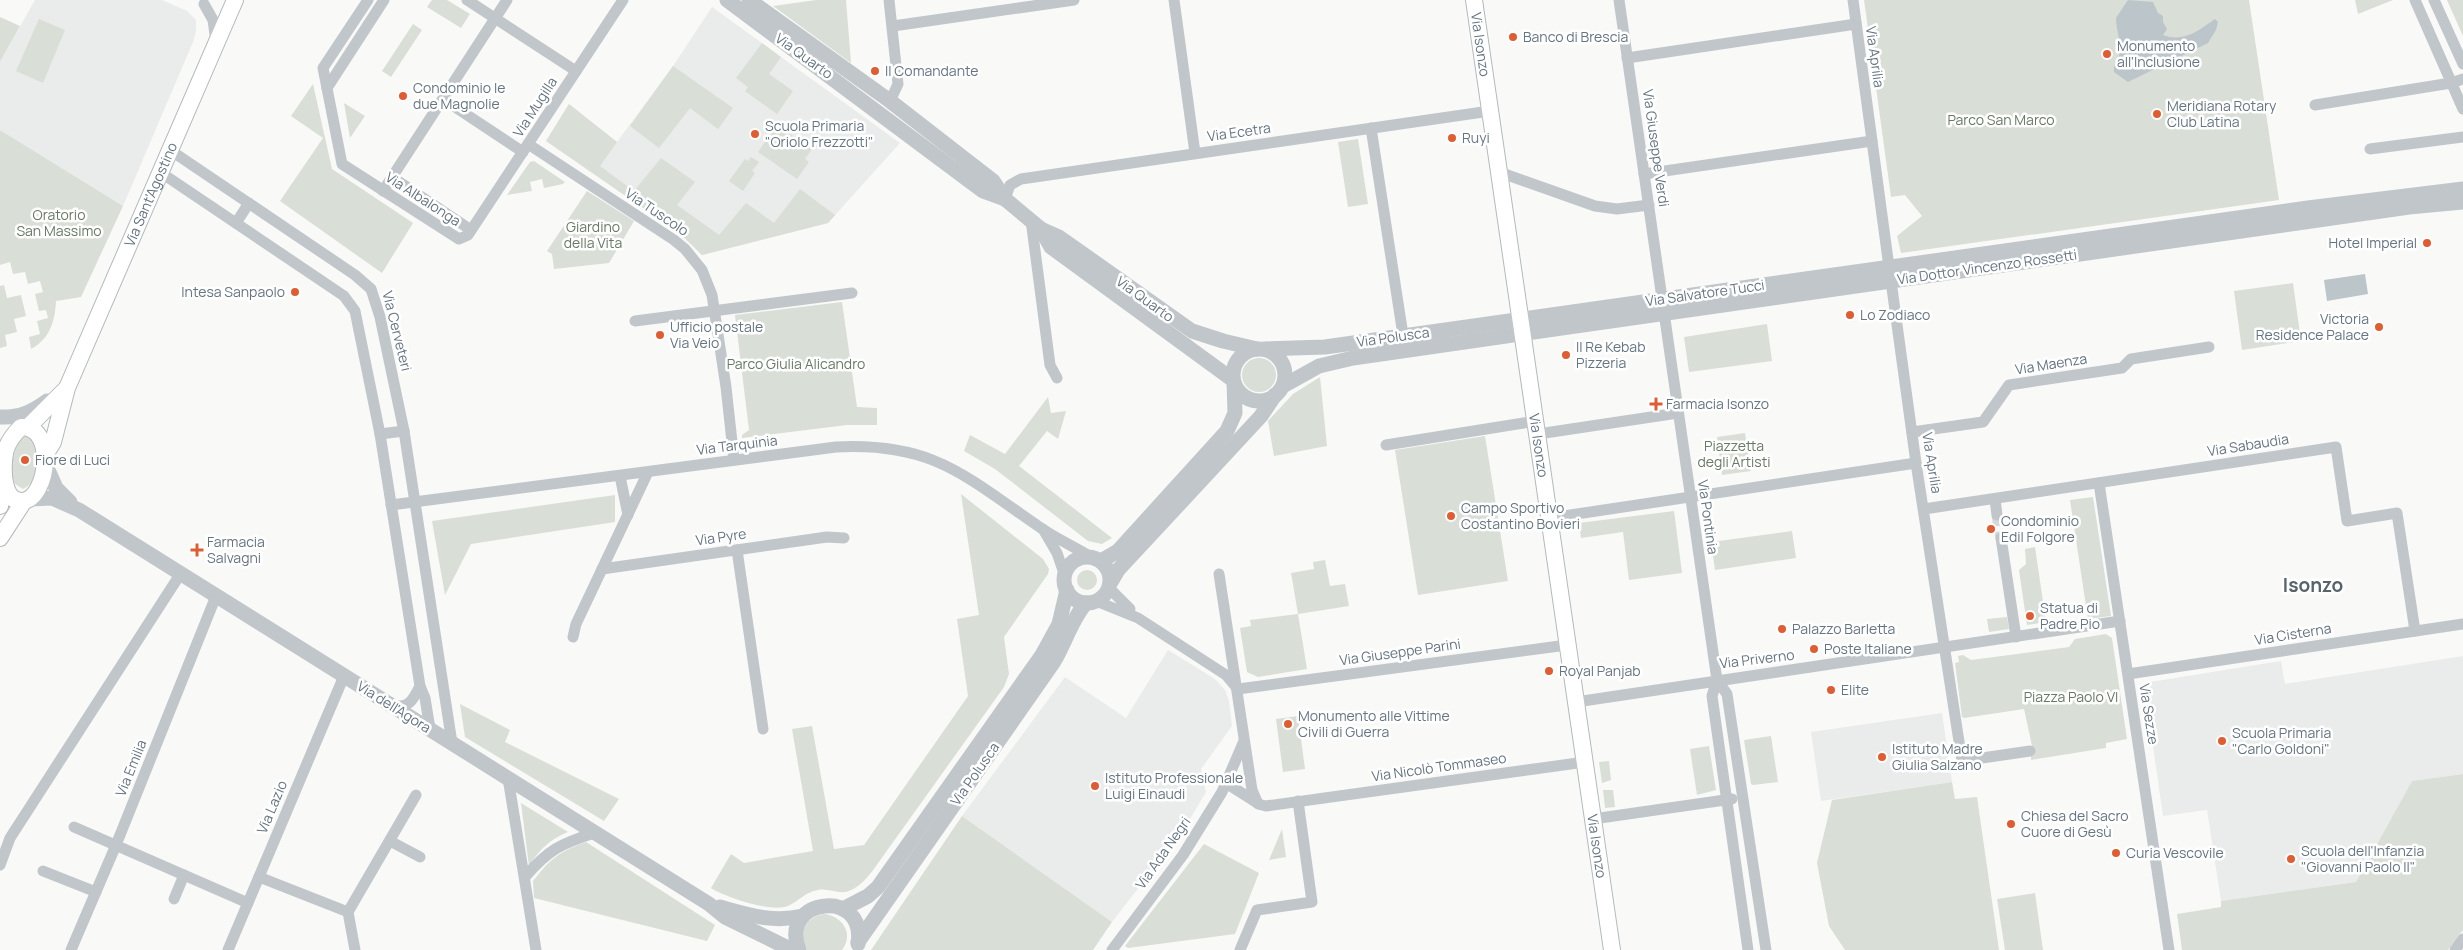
<svg xmlns="http://www.w3.org/2000/svg" width="2463" height="950" viewBox="0 0 2463 950" font-family="Manrope,sans-serif">
<rect width="100%" height="100%" fill="#f9faf7"/>
<g fill="#eaebeb">
<polygon points="35,0 162,0 187,11 196,20 196,31 193,42 123,206 0,130 0,62"/>
<polygon points="712,7 900,143 828,223 702,255 662,216 659,219 546,141 569,104 617,142 673,66"/>
<polygon points="1168,650 1215,679 1225,690 1229,701 1232,726 1201,769 1206,792 1184,829 1112,922 962,816 1065,677 1126,718"/>
<polygon points="2463,656 2463,774 2412,781 2356,882 2221,901 2207,810 2163,816 2144,683 2281,661 2285,684"/>
<polygon points="1942,713 1952,782 1821,801 1811,732"/>
</g>
<g fill="#d9ded7">
<polygon points="432,0 447,0 470,14 461,28 427,7"/>
<polygon points="816,0 846,0 851,63 773,6"/>
<polygon points="1864,0 2249,0 2279,200 1901,253 1897,236 1922,216 1905,195 1891,197"/>
<polygon points="2355,0 2393,0 2358,14"/>
<polygon points="2447,0 2463,0 2463,36"/>
<polygon points="0,17 20,26 0,62"/>
<polygon points="39,19 65,30 43,83 16,71"/>
<polygon points="413,24 422,30 391,77 382,71"/>
<polygon points="762,43 781,57 769,74 793,91 777,114 745,91 748,87 736,78"/>
<polygon points="673,66 733,108 718,129 690,108 659,148 630,126"/>
<polygon points="313,84 332,169 413,223 382,273 280,201 323,138 291,116"/>
<polygon points="344,103 365,116 350,138"/>
<polygon points="569,104 617,142 600,166 634,191 661,158 695,182 677,205 719,235 746,203 774,223 800,189 835,215 828,223 702,255 662,216 659,219 546,141"/>
<polygon points="777,125 812,149 805,159 809,162 797,179 758,152"/>
<path d="M0,130L123,206L81,297L56,301C55,321 50,339 31,349L29,337L40,334L37,321L48,318L46,310L39,311L35,294L43,292L40,281L28,284L25,272L13,274L10,262L0,265Z"/>
<polygon points="1358,139 1368,204 1348,207 1338,142"/>
<polygon points="751,157 759,162 752,171 755,173 743,191 729,181 745,159 748,161"/>
<polygon points="534,161 565,182 563,184 544,188 542,179 530,182 532,191 507,195 530,162"/>
<polygon points="587,191 634,221 609,263 554,269 552,254 547,251"/>
<polygon points="2293,283 2301,341 2242,350 2234,291"/>
<polygon points="4,285 7,298 21,295 26,316 14,319 17,332 5,335 7,346 0,348 0,286"/>
<polygon points="842,302 857,407 877,408 877,425 847,425 742,438 742,435 749,430 735,315"/>
<polygon points="1767,324 1772,361 1689,372 1684,337"/>
<circle cx="1259" cy="375" r="17"/>
<polygon points="1320,377 1327,446 1274,456 1268,421 1293,394"/>
<polygon points="1048,397 1051,413 1066,411 1058,439 1047,431 1019,466 1112,538 1102,544 1088,541 995,469 964,451 970,435 1005,454"/>
<path d="M24,433L35,434C37,451 44,479 23,489L15,484C8,465 14,449 24,433Z"/>
<polygon points="1745,433 1751,471 1722,475 1717,437"/>
<polygon points="1485,436 1508,581 1418,595 1395,450"/>
<path d="M961,494L1043,559L1049,569L1048,574L1004,637L1009,674L1004,687L876,866C869,876 857,891 844,892C836,893 827,888 818,890C805,892 799,901 788,906C772,913 725,897 711,888L731,854L744,863L813,851L792,729L812,726L834,849L864,845L968,696L957,619L979,615Z"/>
<polygon points="615,495 615,522 471,544 445,595 432,521"/>
<polygon points="2093,497 2111,616 2088,619 2070,500"/>
<polygon points="1674,511 1682,573 1629,580 1623,532 1581,538 1579,523"/>
<polygon points="1792,531 1796,558 1715,570 1711,542"/>
<polygon points="2035,547 2046,622 2027,625 2019,570 2026,564 2025,549"/>
<polygon points="1325,560 1330,586 1345,584 1349,606 1298,614 1307,669 1258,677 1247,672 1240,628 1251,626 1250,620 1298,614 1291,573 1314,569 1313,562"/>
<circle cx="1087" cy="580" r="10"/>
<polygon points="2007,617 2009,629 1989,632 1987,619"/>
<polygon points="2106,634 2112,638 2127,739 2106,743 2106,748 2031,760 2031,756 2034,755 2024,709 1964,718 1962,717 1955,663 1959,662 1958,656 1963,655 1971,660 2069,647 2075,639"/>
<polygon points="460,704 510,730 505,742 619,799 604,821 465,737"/>
<polygon points="1298,716 1305,769 1283,772 1276,719"/>
<polygon points="1771,736 1778,782 1753,785 1751,784 1744,740"/>
<polygon points="1709,746 1716,790 1697,795 1690,749"/>
<polygon points="1609,761 1611,780 1602,783 1599,762"/>
<polygon points="2463,774 2463,930 2448,950 2182,950 2177,914 2221,907 2221,901 2356,882 2412,781"/>
<polygon points="1952,782 1955,799 1977,797 1999,950 1845,950 1829,926 1817,863 1832,800"/>
<polygon points="1603,790 1613,790 1615,807 1605,808"/>
<path d="M521,803L568,832C549,840 540,849 529,866Z"/>
<polygon points="962,816 1112,922 1093,950 871,950"/>
<polygon points="1282,829 1286,857 1269,860"/>
<path d="M586,842L715,925L707,941L534,898L533,881C551,858 559,852 586,842Z"/>
<polygon points="1204,844 1259,873 1235,934 1128,948 1125,946"/>
<polygon points="2035,893 2043,950 2005,950 1997,899"/>
<path d="M825,914C843,917 854,934 842,950H807C796,933 807,916 825,914Z"/>
</g>
<g fill="#bbc5ca">
<path d="M2128,0L2153,2L2158,13L2163,16V22L2167,29L2163,35C2184,43 2199,30 2215,19L2218,22L2216,30L2208,43L2128,82L2114,72C2113,66 2117,62 2119,56C2122,42 2116,31 2116,18Z"/>
<polygon points="2365,274 2368,294 2327,301 2324,280"/>
</g>
<g fill="none" stroke-linecap="round" stroke-linejoin="round">
<polyline stroke="#d4d9da" stroke-width="11" stroke-dasharray="11 5.5" stroke-linecap="butt" points="1997,515 2001,538"/>
<g stroke="#b3b9be" stroke-width="18">
<g id="secondary">
<path id="s1" d="M1474,0L1612,950"/>
<path d="M21,427C57,426 48,498 23,501C1,504 2,463 6,449C9,440 14,434 21,427Z"/>
<polyline points="28,427 66,389"/>
<path id="s2" d="M45,455L53,442L67,388L235,0"/>
<polyline points="0,506 4,483"/>
<polyline points="0,538 24,501"/>
</g>
</g>
<g stroke="#c1c6ca" stroke-width="11">
<polyline points="368,0 323,68 342,164 459,239 468,235 623,0"/>
<polyline points="467,0 576,71"/>
<polyline points="889,0 898,84 890,101"/>
<polyline points="1174,0 1195,153"/>
<polyline points="1619,0 1717,680 1712,696 1748,950"/>
<polyline points="1853,0 1889,267"/>
<polyline points="2415,0 2463,109"/>
<polyline points="2434,0 2463,64"/>
<polyline points="204,4 213,20 216,42"/>
<polyline points="893,26 1074,0"/>
<polyline points="1627,58 1856,24"/>
<polyline points="327,88 384,0"/>
<polyline points="443,99 523,152"/>
<polyline points="2315,105 2451,83 2463,79"/>
<polyline points="1371,128 1403,335"/>
<polyline points="528,144 674,240 685,249 702,270 712,295 726,387 734,460"/>
<polyline points="2370,149 2463,137"/>
<polyline points="170,150 355,275 371,289 380,317 404,431 452,743"/>
<polyline points="160,172 344,296 355,311 380,434 420,686 425,698 430,729"/>
<polyline points="1499,172 1595,206 1617,209 1649,205"/>
<polyline points="1644,174 1872,141"/>
<polyline points="392,177 471,230"/>
<polyline points="383,191 507,0"/>
<polyline points="1005,199 1010,185 1021,179 1490,111"/>
<polyline points="1031,220 1050,365 1057,378"/>
<polyline points="236,223 249,203"/>
<polyline points="1891,281 1916,463 1962,761 2030,751"/>
<polyline points="635,321 852,293"/>
<polyline points="1912,432 1983,422 2009,385 2122,368 2131,359 2209,347"/>
<polyline points="380,434 404,431"/>
<polyline points="1538,434 1678,413"/>
<polyline points="1386,445 1536,421"/>
<polyline points="620,476 628,515"/>
<polyline points="2099,483 2169,950"/>
<polyline points="1995,499 1997,515"/>
<path d="M391,505L836,447C934,442 966,477 1041,528C1057,539 1075,547 1091,557"/>
<polyline points="1924,509 2336,447 2347,521 2397,513 2415,631"/>
<polyline points="1550,518 1916,463"/>
<polyline points="1043,529 1057,553 1065,576"/>
<polyline points="2001,538 2016,637"/>
<polyline points="737,550 763,729"/>
<polyline points="602,569 827,537 844,538"/>
<polyline points="1219,574 1252,790 1258,804 1266,806 1585,762"/>
<polyline points="1109,588 1130,609"/>
<polyline points="1096,601 1138,618 1226,675 1237,688"/>
<polyline points="573,637 576,624 648,472"/>
<polyline points="2128,674 2463,624"/>
<polyline points="1717,680 1727,694 1766,950"/>
<polyline points="1238,689 1567,645"/>
<polyline points="1576,702 2120,621"/>
<path d="M393,705C409,710 414,698 420,686"/>
<polyline points="508,778 536,950"/>
<polyline points="1226,783 1256,802"/>
<polyline points="1593,819 1732,799"/>
<polyline points="74,827 248,903"/>
<polyline points="390,841 420,857"/>
<polyline points="0,865 10,838 181,573"/>
<polyline points="43,871 96,892"/>
<polyline points="259,877 348,912 355,950"/>
<path d="M525,877C548,850 560,844 594,833"/>
<polyline points="174,899 184,875"/>
<polyline points="348,912 416,795"/>
<polyline points="71,950 116,845 216,596"/>
<polyline points="228,950 344,676"/>
<polyline points="1112,950 1183,855 1222,792 1244,741"/>
<polyline points="1240,950 1257,910 1312,902 1298,801"/>
<polyline points="2455,950 2463,939"/>
</g>
<g stroke="#c1c6ca" stroke-width="15">
<polyline points="727,0 983,191 1005,199"/>
<polyline points="749,0 890,101 993,181 1005,199 1041,229 1059,237 1192,331 1223,341 1257,349"/>
<polyline points="1041,229 1051,247 1233,380"/>
<circle cx="1259" cy="375" r="26"/>
<polyline points="1264,349 1325,347 2308,208 2463,189"/>
<polyline points="1283,386 1319,366 1353,358 2409,207 2463,202"/>
<path d="M0,417C19,418 32,412 47,401"/>
<polyline points="45,463 56,488 70,502"/>
<polyline points="30,499 52,498 79,510 709,904 725,917 792,950"/>
<circle cx="1087" cy="580" r="23"/>
<polyline points="1101,561 1118,551 1227,431 1235,413 1234,383"/>
<polyline points="1111,582 1118,570 1261,416 1275,395"/>
<path d="M720,907C749,915 773,923 803,916"/>
<polyline points="843,909 868,896 878,887 1042,655 1059,624 1067,590"/>
<path d="M858,942L1053,663C1065,644 1071,620 1086,603"/>
<path d="M799,950C778,898 867,887 858,944"/>
</g>
<use href="#secondary" stroke="#fff" stroke-width="16"/>
</g>
<g fill="#df5d32" stroke="#fff" stroke-width="2">
<circle cx="1513" cy="37" r="5"/>
<circle cx="2107" cy="54" r="5"/>
<circle cx="875" cy="71" r="5"/>
<circle cx="403" cy="96" r="5"/>
<circle cx="2157" cy="114" r="5"/>
<circle cx="755" cy="134" r="5"/>
<circle cx="1452" cy="138" r="5"/>
<circle cx="2427" cy="243" r="5"/>
<circle cx="295" cy="292" r="5"/>
<circle cx="1850" cy="315" r="5"/>
<circle cx="2379" cy="327" r="5"/>
<circle cx="660" cy="335" r="5"/>
<circle cx="1566" cy="355" r="5"/>
<path d="M1653.5 396.5h5v5h5v5h-5v5h-5v-5h-5v-5h5z"/>
<circle cx="25" cy="460" r="5"/>
<circle cx="1451" cy="516" r="5"/>
<circle cx="1991" cy="529" r="5"/>
<path d="M194.5 542.5h5v5h5v5h-5v5h-5v-5h-5v-5h5z"/>
<circle cx="2030" cy="616" r="5"/>
<circle cx="1782" cy="629" r="5"/>
<circle cx="1814" cy="649" r="5"/>
<circle cx="1549" cy="671" r="5"/>
<circle cx="1831" cy="690" r="5"/>
<circle cx="1288" cy="724" r="5"/>
<circle cx="2222" cy="741" r="5"/>
<circle cx="1882" cy="757" r="5"/>
<circle cx="1095" cy="786" r="5"/>
<circle cx="2011" cy="824" r="5"/>
<circle cx="2116" cy="853" r="5"/>
<circle cx="2291" cy="859" r="5"/>
</g>
<g text-anchor="middle" stroke-width="5" stroke-linejoin="round" paint-order="stroke">
<g font-size="14" fill="#657582" stroke="#fff" text-anchor="start">
<text x="1523" y="42">Banco di Brescia</text>
<text x="2117" y="51">Monumento<tspan x="2117" dy="16">all'Inclusione</tspan></text>
<text x="885" y="76">Il Comandante</text>
<text x="413" y="93">Condominio le<tspan x="413" dy="16">due Magnolie</tspan></text>
<text x="2167" y="111">Meridiana Rotary<tspan x="2167" dy="16">Club Latina</tspan></text>
<text x="765" y="131">Scuola Primaria<tspan x="765" dy="16">"Oriolo Frezzotti"</tspan></text>
<text x="1462" y="143">Ruyi</text>
<text x="2417" y="248" text-anchor="end">Hotel Imperial</text>
<text x="285" y="297" text-anchor="end">Intesa Sanpaolo</text>
<text x="1860" y="320">Lo Zodiaco</text>
<text x="2369" y="324" text-anchor="end">Victoria<tspan x="2369" dy="16">Residence Palace</tspan></text>
<text x="670" y="332">Ufficio postale<tspan x="670" dy="16">Via Veio</tspan></text>
<text x="1576" y="352">Il Re Kebab<tspan x="1576" dy="16">Pizzeria</tspan></text>
<text x="1666" y="409">Farmacia Isonzo</text>
<text x="35" y="465">Fiore di Luci</text>
<text x="1461" y="513">Campo Sportivo<tspan x="1461" dy="16">Costantino Bovieri</tspan></text>
<text x="2001" y="526">Condominio<tspan x="2001" dy="16">Edil Folgore</tspan></text>
<text x="207" y="547">Farmacia<tspan x="207" dy="16">Salvagni</tspan></text>
<text x="2040" y="613">Statua di<tspan x="2040" dy="16">Padre Pio</tspan></text>
<text x="1792" y="634">Palazzo Barletta</text>
<text x="1824" y="654">Poste Italiane</text>
<text x="1559" y="676">Royal Panjab</text>
<text x="1841" y="695">Elite</text>
<text x="1298" y="721">Monumento alle Vittime<tspan x="1298" dy="16">Civili di Guerra</tspan></text>
<text x="2232" y="738">Scuola Primaria<tspan x="2232" dy="16">"Carlo Goldoni"</tspan></text>
<text x="1892" y="754">Istituto Madre<tspan x="1892" dy="16">Giulia Salzano</tspan></text>
<text x="1105" y="783">Istituto Professionale<tspan x="1105" dy="16">Luigi Einaudi</tspan></text>
<text x="2021" y="821">Chiesa del Sacro<tspan x="2021" dy="16">Cuore di Gesù</tspan></text>
<text x="2301" y="856">Scuola dell'Infanzia<tspan x="2301" dy="16">"Giovanni Paolo II"</tspan></text>
<text x="2126" y="858">Curia Vescovile</text>
</g>
<g font-size="14" fill="#657582" stroke="#fff">
<text dy="5" stroke="none"><textPath href="#s1" startOffset="45">Via Isonzo</textPath></text>
<text transform="translate(804 56) rotate(36)" y="5">Via Quarto</text>
<text transform="translate(1875 57) rotate(82)" y="5">Via Aprilia</text>
<text transform="translate(535 107) rotate(-57)" y="5">Via Mugilla</text>
<text transform="translate(1239 132) rotate(-8)" y="5">Via Ecetra</text>
<text transform="translate(1656 148) rotate(82)" y="5">Via Giuseppe Verdi</text>
<text dy="5" stroke="none"><textPath href="#s2" startOffset="282">Via Sant'Agostino</textPath></text>
<text transform="translate(423 199) rotate(33)" y="5">Via Albalonga</text>
<text transform="translate(657 212) rotate(34)" y="5">Via Tuscolo</text>
<text transform="translate(1987 267) rotate(-8)" y="5">Via Dottor Vincenzo Rossetti</text>
<text transform="translate(1705 293) rotate(-8)" y="5">Via Salvatore Tucci</text>
<text transform="translate(1145 299) rotate(36)" y="5">Via Quarto</text>
<text transform="translate(397 331) rotate(76)" y="5">Via Cerveteri</text>
<text transform="translate(1393 337) rotate(-8)" y="5">Via Polusca</text>
<text transform="translate(2051 364) rotate(-9)" y="5">Via Maenza</text>
<text transform="translate(737 445) rotate(-7)" y="5">Via Tarquinia</text>
<text dy="5" stroke="none"><textPath href="#s1" startOffset="450">Via Isonzo</textPath></text>
<text transform="translate(2248 445) rotate(-9)" y="5">Via Sabaudia</text>
<text transform="translate(1932 463) rotate(81)" y="5">Via Aprilia</text>
<text transform="translate(1708 517) rotate(82)" y="5">Via Pontinia</text>
<text transform="translate(721 537) rotate(-8)" y="5">Via Pyre</text>
<text transform="translate(2293 634) rotate(-9)" y="5">Via Cisterna</text>
<text transform="translate(1400 652) rotate(-8)" y="5">Via Giuseppe Parini</text>
<text transform="translate(1757 659) rotate(-7)" y="5">Via Priverno</text>
<text transform="translate(394 707) rotate(32)" y="5">Via dell'Agora</text>
<text transform="translate(2149 714) rotate(81)" y="5">Via Sezze</text>
<text transform="translate(1439 767) rotate(-8)" y="5">Via Nicolò Tommaseo</text>
<text transform="translate(131 768) rotate(-68)" y="5">Via Emilia</text>
<text transform="translate(975 774) rotate(-55)" y="5">Via Polusca</text>
<text transform="translate(272 807) rotate(-67)" y="5">Via Lazio</text>
<text dy="5" stroke="none"><textPath href="#s1" startOffset="855">Via Isonzo</textPath></text>
<text transform="translate(1163 853) rotate(-55)" y="5">Via Ada Negri</text>
</g>
<g font-size="14" fill="#677a64" stroke="#fff">
<text x="2001" y="125">Parco San Marco</text>
<text x="59" y="220">Oratorio<tspan x="59" dy="16">San Massimo</tspan></text>
<text x="593" y="232">Giardino<tspan x="593" dy="16">della Vita</tspan></text>
<text x="796" y="369">Parco Giulia Alicandro</text>
<text x="1734" y="451">Piazzetta<tspan x="1734" dy="16">degli Artisti</tspan></text>
<text x="2071" y="702">Piazza Paolo VI</text>
</g>
<g font-size="19" font-weight="bold" fill="#57636d" stroke="#fff">
<text x="2313" y="592">Isonzo</text>
</g>
</g>
</svg>
